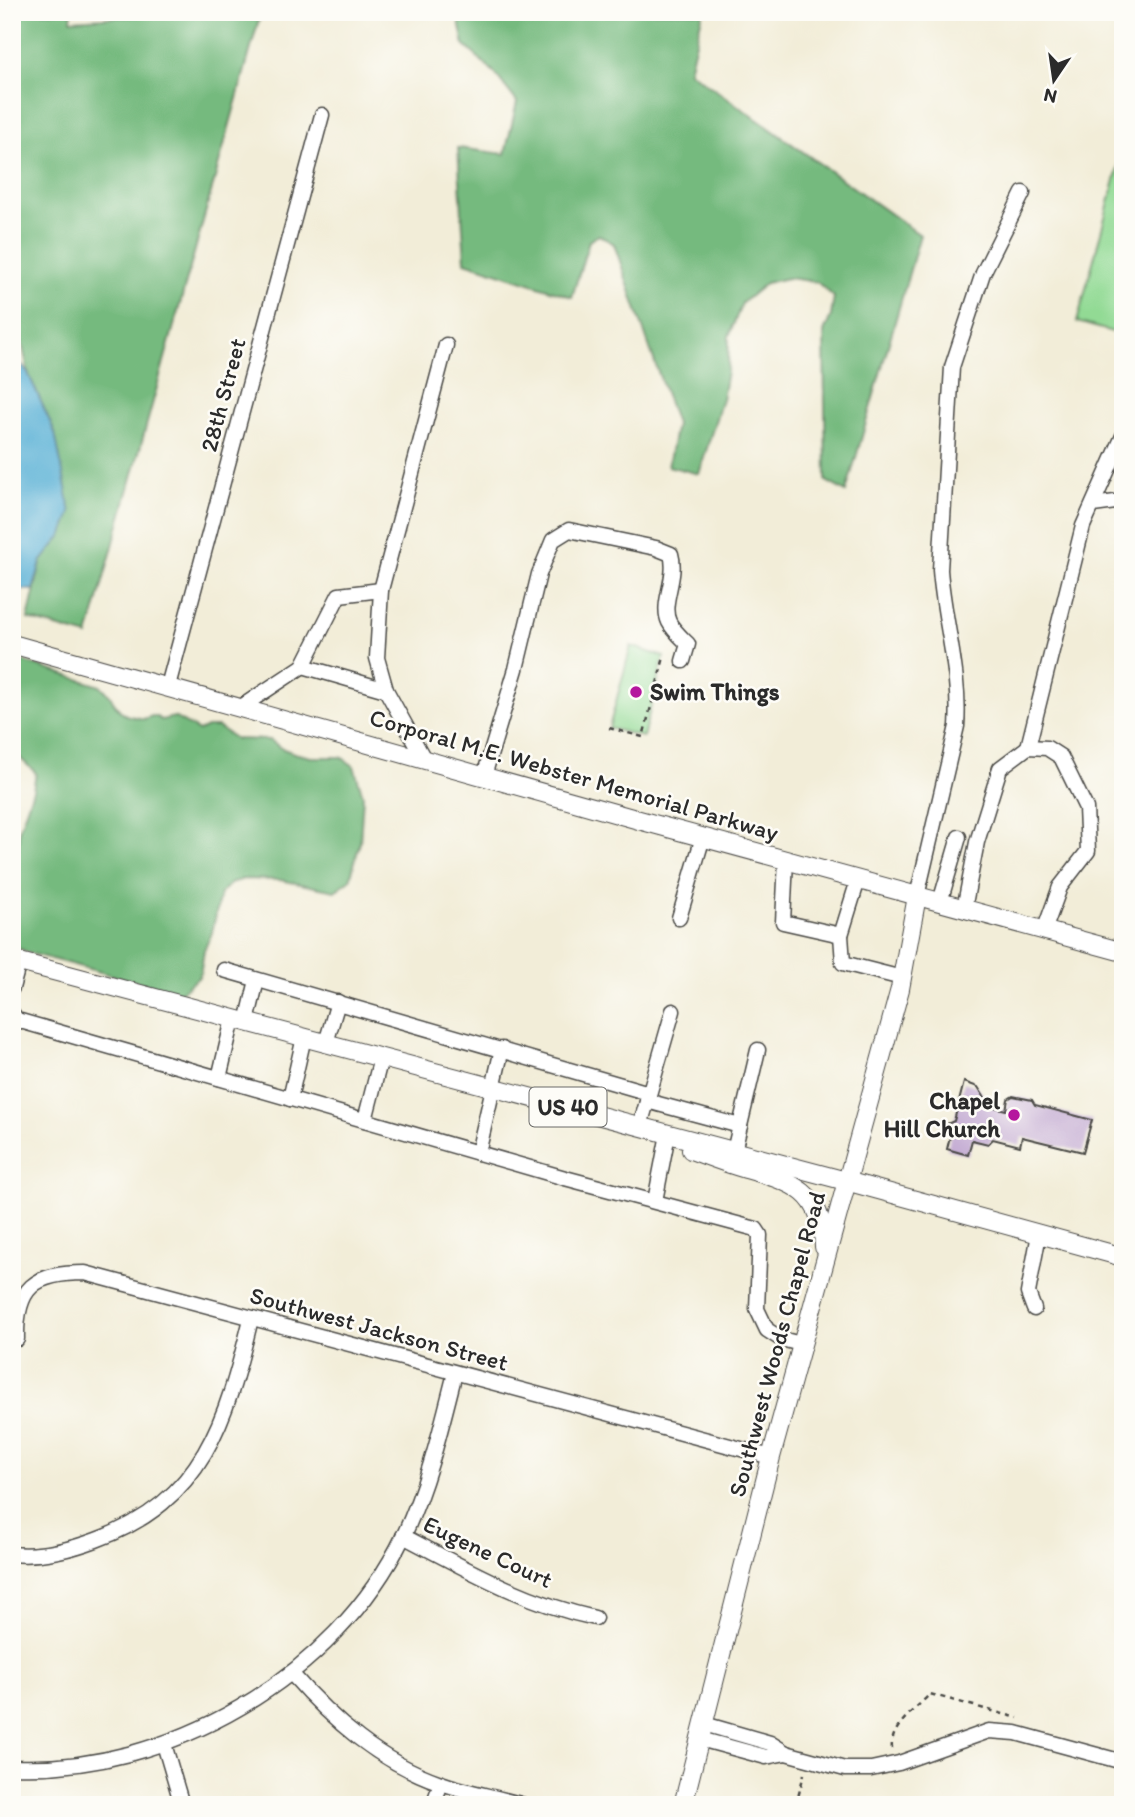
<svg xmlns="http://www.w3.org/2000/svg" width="1135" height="1817" viewBox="0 0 1135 1817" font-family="Itim,sans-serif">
<rect width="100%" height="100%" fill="#fdfcf7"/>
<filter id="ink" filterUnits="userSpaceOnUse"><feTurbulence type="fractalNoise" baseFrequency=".0143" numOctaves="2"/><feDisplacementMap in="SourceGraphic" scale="14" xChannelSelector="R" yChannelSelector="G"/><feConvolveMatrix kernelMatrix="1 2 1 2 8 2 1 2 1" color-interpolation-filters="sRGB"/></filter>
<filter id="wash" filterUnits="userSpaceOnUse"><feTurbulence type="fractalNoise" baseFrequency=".00686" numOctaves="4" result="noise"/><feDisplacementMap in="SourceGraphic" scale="28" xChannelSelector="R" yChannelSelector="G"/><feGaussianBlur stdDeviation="1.57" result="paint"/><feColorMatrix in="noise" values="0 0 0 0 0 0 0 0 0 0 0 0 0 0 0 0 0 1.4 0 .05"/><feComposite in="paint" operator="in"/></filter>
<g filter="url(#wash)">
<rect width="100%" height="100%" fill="#f2edd8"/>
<g fill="#92da94" stroke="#5e8260" stroke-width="2">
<polygon points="1123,150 1123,335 1077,322"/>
<polygon points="631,646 664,657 643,737 609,728"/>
</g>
<g fill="#75ba7e" stroke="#507254" stroke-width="2">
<polygon points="12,12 72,12 71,20 201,12 261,12 88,636 28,619 41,562 63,534 55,433 29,375 12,299"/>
<polygon points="457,12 703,12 689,71 920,235 846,492 826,481 824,332 831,316 834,297 817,282 788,278 766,283 742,303 729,336 728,366 722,399 699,474 668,466 676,424 614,244 599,235 589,241 572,297 465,262 458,148 505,154 517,102 493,71 464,45"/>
<path d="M12,658L100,686C112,692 114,710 126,715C131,717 138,717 143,719C152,717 152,713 161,720L174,717L199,731L207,727H218L236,739L270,740L281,748L294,753L311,757H341L354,766L363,796L360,842L350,880L335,891L280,880L243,879L230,884L220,894L212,933L204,950L200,976L179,993L29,953L12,945V866L18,850L19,830L33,790L36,773L20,758L12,755Z"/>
</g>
<polygon fill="#59b0d6" stroke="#426e80" stroke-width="2" points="12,352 29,375 55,433 71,513 63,534 41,562 33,590 12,589"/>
<g id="blocks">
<polygon fill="#bfa5d0" points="964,1082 978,1087 990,1106 1006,1110 1008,1099 1013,1096 1032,1100 1035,1105 1092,1120 1083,1152 1022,1137 1020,1146 993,1139 988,1144 972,1140 968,1155 947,1149 951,1132 947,1124 954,1121"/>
</g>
</g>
<g filter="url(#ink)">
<use href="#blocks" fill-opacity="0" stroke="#494845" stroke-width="2"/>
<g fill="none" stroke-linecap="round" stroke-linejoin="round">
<g stroke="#494845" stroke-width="17">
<g id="minor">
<polyline points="1093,505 1123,501"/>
<polyline points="303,666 386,690"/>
<polyline points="168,686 322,115"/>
<polyline points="241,707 303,666 339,595 381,590"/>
<polyline points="1028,747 1083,526 1123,436"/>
<polyline points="424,759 386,690 377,658 381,590 446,345"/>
<path d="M484,776L516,669L539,574L553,540L569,530L656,548L671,554C678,578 660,603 669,622C673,630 682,638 688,644L683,661"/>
<polyline points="786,860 783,922 841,935"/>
<polyline points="858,880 841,935 843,963 902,978"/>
<path d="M917,896L957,726C961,674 944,622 940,570L952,367L983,273L1023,193"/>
<polyline points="940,902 959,837"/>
<polyline points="964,909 977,842 1000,768 1028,747 1047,748 1061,757 1086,808 1088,851 1060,887 1044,931"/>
<polyline points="679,918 703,837"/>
<polyline points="224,970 649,1093"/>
<polyline points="12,988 19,962"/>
<polyline points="12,1013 17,1020 565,1178 756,1229 760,1235 757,1309 767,1330 781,1339 801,1344"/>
<polyline points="247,1022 257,980"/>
<polyline points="326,1043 338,1002"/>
<polyline points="219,1078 233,1019"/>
<polyline points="290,1099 304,1037"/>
<polyline points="647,1101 740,1126"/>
<polyline points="365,1120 381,1058"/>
<polyline points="640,1126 673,1011"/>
<polyline points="734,1151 758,1050"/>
<polyline points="478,1153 502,1049"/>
<polyline points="655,1201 668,1134"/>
<polyline points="1034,1309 1028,1293 1039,1234"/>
<path d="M17,1339C16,1287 34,1273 85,1273L771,1457"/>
<path d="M403,1536C466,1569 525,1603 595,1618"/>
<path d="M12,1554C41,1557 69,1550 96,1540C204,1501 226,1420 251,1319"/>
<path d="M291,1673C333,1721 380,1762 441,1783C467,1792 496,1797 523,1805"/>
<polyline points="704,1724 770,1743 786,1753 845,1769 871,1769 899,1763 989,1731 1016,1733 1123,1762"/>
<polyline points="700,1739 766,1757 786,1753"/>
<polyline points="164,1744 182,1805"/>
<path d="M12,1767C168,1774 336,1677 404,1535C428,1484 441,1428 455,1373"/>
<polyline points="433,1805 441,1783"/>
</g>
</g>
<g stroke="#494845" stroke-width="20">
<g id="major">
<polyline points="12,644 639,820 1123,952"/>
<polyline points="12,960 846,1181 1123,1257"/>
<path d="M691,1150C708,1156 725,1163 743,1168C791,1182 823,1189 824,1247"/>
<polyline points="683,1805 771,1457 900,989 917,896"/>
</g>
</g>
<g stroke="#494845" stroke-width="2.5" stroke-dasharray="5 5" stroke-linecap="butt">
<polyline points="609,728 643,737 664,657"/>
<path d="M892,1749C889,1727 916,1709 930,1694L1018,1718"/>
<polyline points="796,1805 804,1774"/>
</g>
<use href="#minor" stroke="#fff" stroke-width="14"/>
<use href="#major" stroke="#fff" stroke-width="18"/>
</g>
</g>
<g fill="#b5179e" stroke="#fdfcf7" stroke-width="2.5">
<circle cx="636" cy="692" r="7"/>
<circle cx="1014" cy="1115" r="7"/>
</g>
<g text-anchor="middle" stroke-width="5" stroke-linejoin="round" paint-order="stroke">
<rect fill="#fdfcf7" stroke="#6a6a68" stroke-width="2" x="529.5" y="1087.5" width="77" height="39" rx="5"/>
<g font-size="23" font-weight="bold" fill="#2b2b2b">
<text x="568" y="1115">US 40</text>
</g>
<g font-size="24" fill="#2b2b2b" stroke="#fdfcf7">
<text transform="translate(223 395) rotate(-75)" y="8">28th Street</text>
<text transform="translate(574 775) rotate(16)" y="8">Corporal M.E. Webster Memorial Parkway</text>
<text transform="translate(379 1329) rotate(15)" y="8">Southwest Jackson Street</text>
<text transform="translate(777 1344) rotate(-75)" y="8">Southwest Woods Chapel Road</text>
<text transform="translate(488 1552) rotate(25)" y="8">Eugene Court</text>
</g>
<g font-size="24" font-weight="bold" fill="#2b2b2b" stroke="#fdfcf7" text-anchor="start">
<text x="650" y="700">Swim Things</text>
<text x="1000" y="1109" text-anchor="end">Chapel<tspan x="1000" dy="28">Hill Church</tspan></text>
</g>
</g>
<rect width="1135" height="1817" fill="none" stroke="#fdfcf7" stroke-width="42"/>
<g transform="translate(1054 80) rotate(193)" stroke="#fdfcf7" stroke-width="5" paint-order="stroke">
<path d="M0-5L12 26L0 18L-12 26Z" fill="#2b2b2b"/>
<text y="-10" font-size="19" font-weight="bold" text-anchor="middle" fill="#2b2b2b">N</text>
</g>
</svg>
